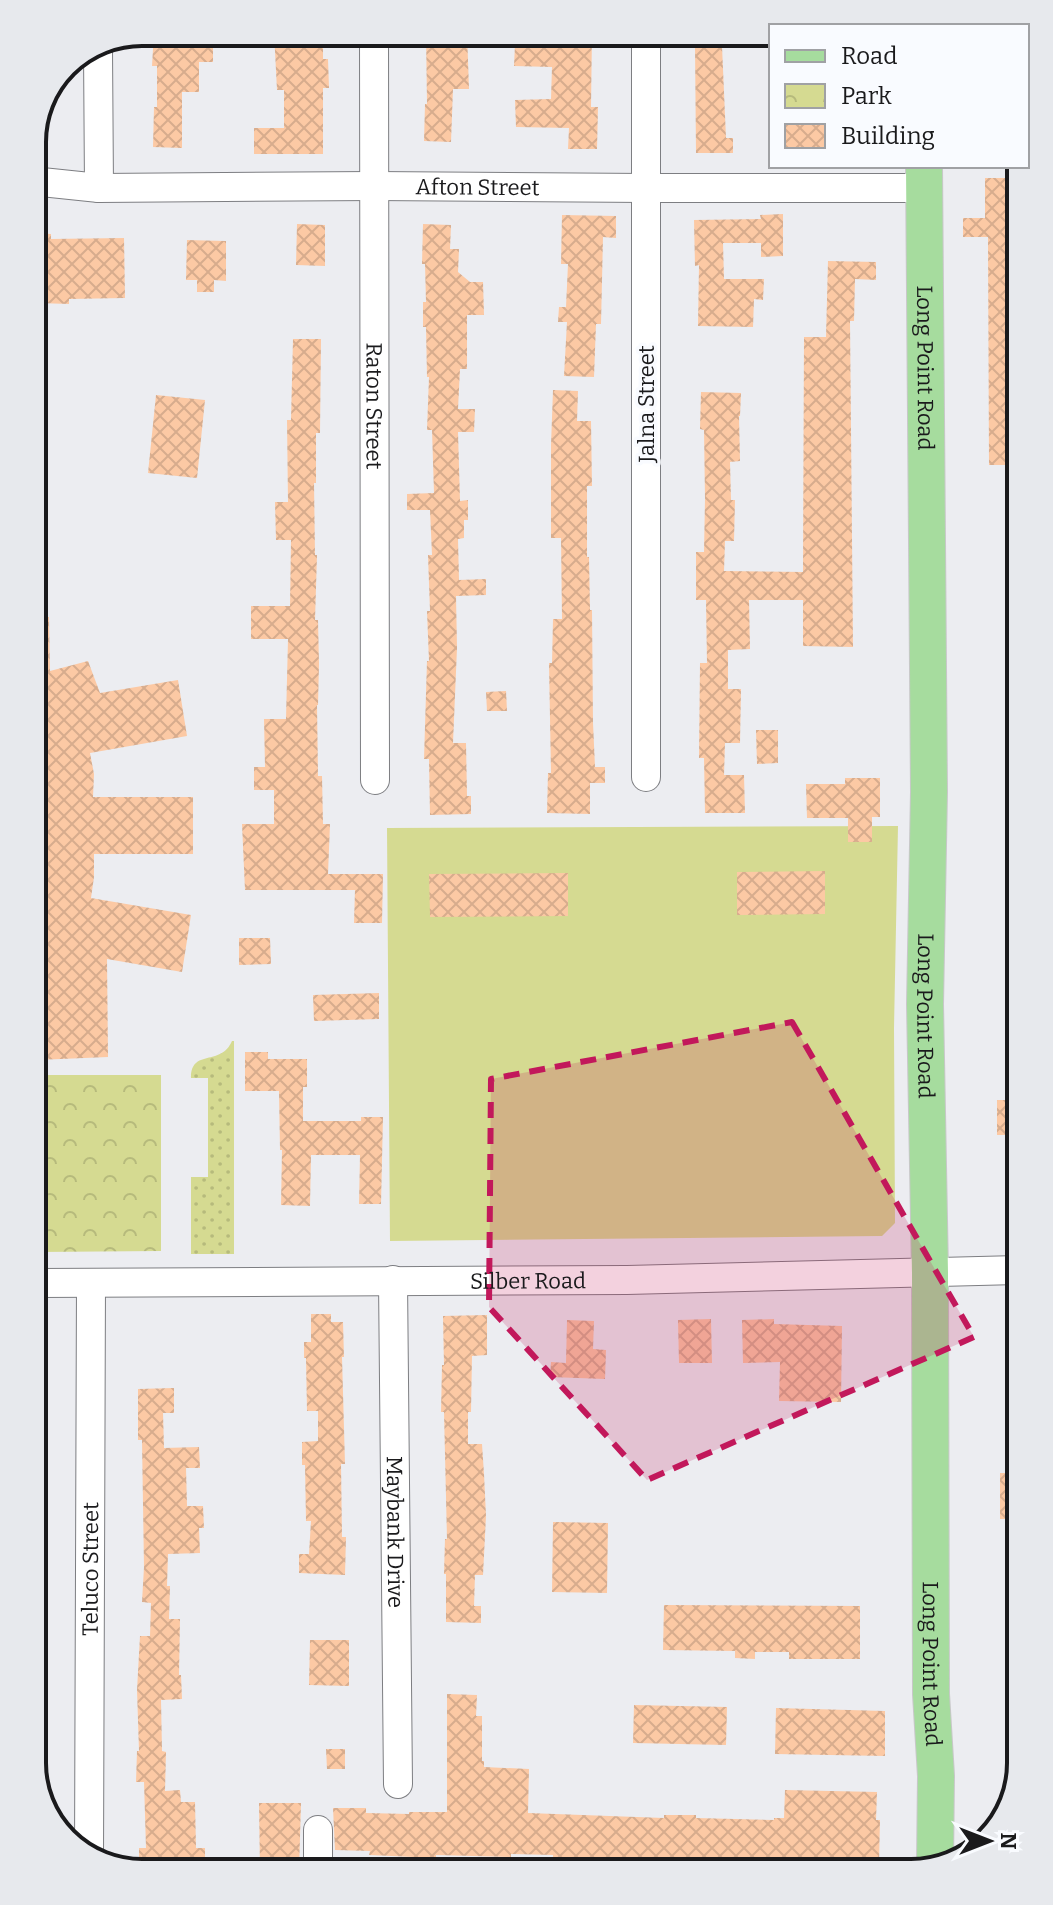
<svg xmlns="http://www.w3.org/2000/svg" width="1053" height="1905" viewBox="0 0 1053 1905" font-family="Bitter,serif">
<defs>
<pattern id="grass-dots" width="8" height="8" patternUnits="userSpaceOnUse" patternTransform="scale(2)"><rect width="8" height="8" fill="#d5da91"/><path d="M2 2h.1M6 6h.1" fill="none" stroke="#b6ba7c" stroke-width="1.8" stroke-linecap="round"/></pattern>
<pattern id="park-crowns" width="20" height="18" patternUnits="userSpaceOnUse" patternTransform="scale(2)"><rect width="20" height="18" fill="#d5da91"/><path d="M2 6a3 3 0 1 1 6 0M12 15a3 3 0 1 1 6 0" fill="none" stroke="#b6ba7c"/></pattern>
<pattern id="building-cross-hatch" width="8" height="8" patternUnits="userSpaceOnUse" patternTransform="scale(2)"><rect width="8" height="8" fill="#fcc9a4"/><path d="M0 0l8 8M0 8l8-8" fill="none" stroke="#d7ac8d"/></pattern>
</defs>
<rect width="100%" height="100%" fill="#ecedf1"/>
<path fill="url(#grass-dots)" d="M232,1041H234V1254H191V1177H208V1078H191C191,1048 221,1067 232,1041Z"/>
<polygon fill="url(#park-crowns)" points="37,1075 161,1075 161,1251 38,1252"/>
<polygon fill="#d5da91" points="898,826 894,1028 895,1223 882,1236 390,1241 387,828"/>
<g fill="url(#building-cross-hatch)">
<polygon points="154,32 196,32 196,47 213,47 213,62 199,62 199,92 182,92 182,148 153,147 154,107 157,107 157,66 152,66"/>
<polygon points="274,32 323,32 323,59 328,59 329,88 323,88 323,154 254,154 254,128 284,128 284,90 277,90"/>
<polygon points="426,32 467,32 469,89 453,89 451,142 424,141 425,104 427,104"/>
<polygon points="561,32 592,32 591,107 598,107 597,149 568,149 569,128 516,127 515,100 551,99 552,67 514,66 515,44 561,45"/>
<polygon points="695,46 722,46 726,138 733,138 733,153 696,153"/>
<polygon points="985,178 1013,178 1014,465 989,465 988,237 963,237 963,218 985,218"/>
<polygon points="783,214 783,256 761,257 761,243 723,243 724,279 764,279 763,300 754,299 753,327 698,326 699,265 695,266 694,220 761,219 760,215"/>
<polygon points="562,215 616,216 616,238 603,237 601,324 596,324 594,377 564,376 567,322 558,322 559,307 566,307 568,264 561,264"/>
<polygon points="297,224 325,225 325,266 296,265"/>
<polygon points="423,224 451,225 450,249 459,249 458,272 470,282 483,282 484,315 467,315 467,369 460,369 458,409 475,409 474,432 458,432 460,501 468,500 468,520 464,520 464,538 458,539 459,580 486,579 486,595 456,596 457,648 453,743 466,743 467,796 471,796 471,814 430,815 429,759 424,759 427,661 429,661 427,611 430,611 428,555 432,555 430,510 407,510 407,494 434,493 432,430 427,430 429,377 427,377 426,327 423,327 423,302 426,302 425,264 422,264"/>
<polygon points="33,233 51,234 51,239 124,238 125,298 69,299 69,304 37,303 37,288 33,288"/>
<polygon points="187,240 226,241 226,281 214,280 214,292 197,292 197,280 186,280"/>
<polygon points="828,261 876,262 876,280 855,279 854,321 850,321 853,647 803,646 803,600 749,600 750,649 728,650 728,689 741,689 740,743 725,743 724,775 744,775 745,813 705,813 704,758 699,758 700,663 707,663 706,600 696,600 696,552 704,552 705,499 704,430 700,429 701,392 741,393 740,416 739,416 740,461 730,462 731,500 735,500 734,541 725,541 724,571 803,572 804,337 826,337"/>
<polygon points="293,339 321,339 320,433 316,433 316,483 314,483 315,555 317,555 315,620 318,620 319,664 318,705 317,705 318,776 322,776 323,824 330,824 328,874 383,874 382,923 354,923 355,890 245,890 242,824 274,824 274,790 254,790 254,767 265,767 264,719 286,719 288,639 251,639 251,606 290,606 291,540 276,540 275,502 288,502 287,420 291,420"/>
<polygon points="553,390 578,391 577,421 591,421 592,486 587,486 587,557 589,557 590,610 592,610 593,723 595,767 605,767 605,783 590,783 590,814 547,813 548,773 551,773 549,663 552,663 553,619 562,619 561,538 551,538 551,445"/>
<polygon points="156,395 205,400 197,478 148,473"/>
<polygon points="35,617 49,617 50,671 88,661 100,693 178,680 187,736 90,753 94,774 93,797 193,797 193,854 94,854 94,877 91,898 191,915 182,972 107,959 108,1057 37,1060"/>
<polygon points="506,691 507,711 487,711 486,692"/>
<polygon points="756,730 778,730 778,763 757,764"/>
<polygon points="845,778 880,778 880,817 872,817 872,842 848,842 848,818 807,818 806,784 845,784"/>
<polygon points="825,871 825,914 737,915 737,872"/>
<polygon points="568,873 568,916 430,917 429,874"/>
<polygon points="239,938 270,938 271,964 239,965"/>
<polygon points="379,993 379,1019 314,1021 313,995"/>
<polygon points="245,1052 268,1052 268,1059 307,1059 307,1087 303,1087 303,1121 361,1121 361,1117 383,1117 381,1204 359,1204 360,1155 311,1155 310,1206 281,1205 282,1150 280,1150 279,1091 245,1091"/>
<polygon points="997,1100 1017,1100 1018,1135 997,1135"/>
<polygon points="311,1314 331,1314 331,1322 343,1322 344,1357 342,1357 345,1464 341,1464 342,1537 346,1537 345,1575 299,1573 299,1554 309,1554 311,1521 306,1521 305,1465 302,1465 302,1442 318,1441 318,1411 307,1411 306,1358 304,1358 304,1342 311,1342"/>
<polygon points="487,1315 487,1355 472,1356 471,1412 468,1412 468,1444 482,1444 484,1474 486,1516 483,1575 475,1575 474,1606 481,1606 481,1623 446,1622 446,1574 444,1574 445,1539 447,1539 444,1412 441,1412 442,1365 444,1365 443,1316"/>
<polygon points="711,1319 712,1363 679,1363 678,1320"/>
<polygon points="774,1319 774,1324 842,1326 841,1402 779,1401 780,1362 743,1363 742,1320"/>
<polygon points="567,1320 594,1321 593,1349 606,1350 605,1379 550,1377 551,1362 566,1363"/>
<polygon points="174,1388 174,1413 163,1413 164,1448 199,1447 200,1468 186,1468 187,1506 203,1506 204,1528 199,1528 200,1553 168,1554 167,1586 170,1586 169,1619 180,1619 179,1675 181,1675 182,1699 161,1700 162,1751 166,1752 165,1791 180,1790 181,1802 195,1802 196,1848 205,1848 205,1872 139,1873 139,1848 146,1848 144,1782 136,1782 137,1751 139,1751 137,1690 140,1636 150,1636 151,1603 142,1602 144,1567 142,1440 138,1440 138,1389"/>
<polygon points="1000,1473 1019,1473 1020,1519 1000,1519"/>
<polygon points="553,1522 608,1523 607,1593 552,1592"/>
<polygon points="664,1605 860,1606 860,1659 789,1659 789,1652 755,1652 755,1659 735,1658 735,1651 663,1650"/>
<polygon points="310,1640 349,1640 349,1686 309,1685"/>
<polygon points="447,1694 477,1695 476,1716 482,1716 482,1761 484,1761 484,1767 529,1769 528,1813 664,1818 664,1815 696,1815 696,1818 774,1820 774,1818 784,1818 785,1790 877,1792 876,1820 880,1820 879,1864 731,1860 589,1861 589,1858 553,1858 553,1855 511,1854 511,1857 436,1855 436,1858 369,1855 370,1851 335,1850 333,1808 366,1808 366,1813 409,1814 409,1812 447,1812"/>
<polygon points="634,1705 727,1707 726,1745 633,1743"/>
<polygon points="776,1708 885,1711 885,1756 775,1754"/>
<polygon points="326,1749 345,1749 345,1769 327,1769"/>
<polygon points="259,1803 301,1803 299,1871 260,1871"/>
</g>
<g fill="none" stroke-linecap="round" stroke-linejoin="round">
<g stroke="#7d7e82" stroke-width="30">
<g id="minor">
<path id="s1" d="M374,32L375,780"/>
<polyline points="98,50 99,188"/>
<path id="s2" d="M32,181L99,188L374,186L646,188H924"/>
<polyline points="646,777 646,32"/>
<path id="s3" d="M393,1280L398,1784"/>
<path id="s4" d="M38,1283L627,1280L1018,1270"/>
<polyline points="318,1830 318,1871"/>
<path id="s5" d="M89,1857L91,1283"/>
</g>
</g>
<g stroke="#c8c8c9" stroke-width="38">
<g id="major">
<path id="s6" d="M924,166L929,792L925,1004L930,1273L931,1694L936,1776L935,1865"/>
</g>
</g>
<use href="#minor" stroke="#fff" stroke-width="28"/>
<use href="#major" stroke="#a6dc9e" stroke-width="36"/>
</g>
<path fill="#c2185b" fill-opacity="0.2" stroke="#c2185b" stroke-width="6" stroke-dasharray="16 10" stroke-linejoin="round" d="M792,1022L974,1337L647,1480L489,1307L491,1079Z"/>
<g text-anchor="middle" stroke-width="7" stroke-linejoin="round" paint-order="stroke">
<g font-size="22" fill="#1a1a1c" stroke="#f9fbff">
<text dy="8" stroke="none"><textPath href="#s2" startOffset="446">Afton Street</textPath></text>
<text dy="8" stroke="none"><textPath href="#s6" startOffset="202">Long Point Road</textPath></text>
<text transform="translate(646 404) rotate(-90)" y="8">Jalna Street</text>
<text dy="8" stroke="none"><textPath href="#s1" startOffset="374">Raton Street</textPath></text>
<text dy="8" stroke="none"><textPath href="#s6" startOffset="850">Long Point Road</textPath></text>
<text dy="8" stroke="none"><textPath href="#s4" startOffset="490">Silber Road</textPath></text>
<text dy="8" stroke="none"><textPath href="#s3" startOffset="252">Maybank Drive</textPath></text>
<text dy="8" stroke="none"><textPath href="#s5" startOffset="288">Teluco Street</textPath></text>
<text dy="8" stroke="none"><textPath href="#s6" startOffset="1498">Long Point Road</textPath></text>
</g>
</g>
<path d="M0 0H1053V1905H0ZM142 46H911A96 96 0 0 1 1007 142V1763A96 96 0 0 1 911 1859H142A96 96 0 0 1 46 1763V142A96 96 0 0 1 142 46Z" fill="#e7e9ed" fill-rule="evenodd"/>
<path fill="none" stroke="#1a1a1c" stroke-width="4" d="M142 46H911A96 96 0 0 1 1007 142V1763A96 96 0 0 1 911 1859H142A96 96 0 0 1 46 1763V142A96 96 0 0 1 142 46Z"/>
<rect x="769" y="24" width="260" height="144" fill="#f9fbff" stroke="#a0a1a4" stroke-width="2"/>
<rect x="785" y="50" width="40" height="12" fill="#a6dc9e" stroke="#a0a1a4" stroke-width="2"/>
<text x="841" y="64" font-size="24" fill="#1a1a1c">Road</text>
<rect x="785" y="84" width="40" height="24" fill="url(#park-crowns)" stroke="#a0a1a4" stroke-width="2"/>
<text x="841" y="104" font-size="24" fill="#1a1a1c">Park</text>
<rect x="785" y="124" width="40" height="24" fill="url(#building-cross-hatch)" stroke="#a0a1a4" stroke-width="2"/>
<text x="841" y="144" font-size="24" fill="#1a1a1c">Building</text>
<g transform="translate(989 1841) rotate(90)" stroke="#f9fbff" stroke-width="6" paint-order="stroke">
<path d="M0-6L14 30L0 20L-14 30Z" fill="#1a1a1c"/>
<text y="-12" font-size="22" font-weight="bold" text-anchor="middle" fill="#1a1a1c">N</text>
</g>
</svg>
